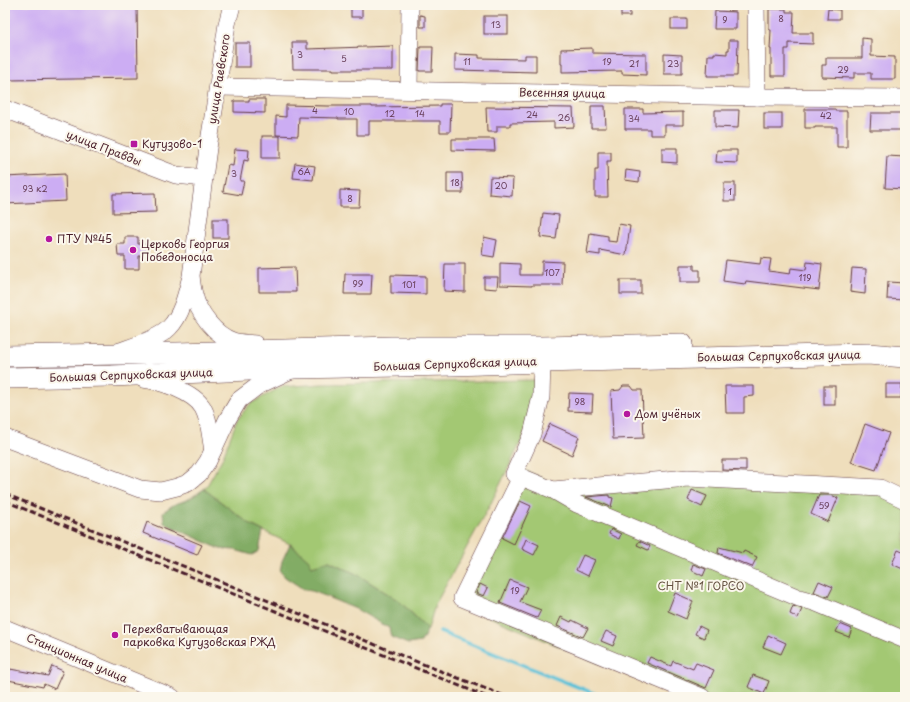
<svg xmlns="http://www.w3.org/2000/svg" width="910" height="702" viewBox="0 0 910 702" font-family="'Playpen Sans',sans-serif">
<rect width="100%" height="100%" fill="#fbf7ec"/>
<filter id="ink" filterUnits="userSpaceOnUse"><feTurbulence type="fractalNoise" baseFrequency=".025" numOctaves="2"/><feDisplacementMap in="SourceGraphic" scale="8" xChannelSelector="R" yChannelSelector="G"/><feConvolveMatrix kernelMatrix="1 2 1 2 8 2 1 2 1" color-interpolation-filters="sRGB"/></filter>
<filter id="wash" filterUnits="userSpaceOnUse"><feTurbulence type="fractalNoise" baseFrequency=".012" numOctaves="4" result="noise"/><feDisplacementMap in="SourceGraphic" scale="16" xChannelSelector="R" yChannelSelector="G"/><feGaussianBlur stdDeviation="0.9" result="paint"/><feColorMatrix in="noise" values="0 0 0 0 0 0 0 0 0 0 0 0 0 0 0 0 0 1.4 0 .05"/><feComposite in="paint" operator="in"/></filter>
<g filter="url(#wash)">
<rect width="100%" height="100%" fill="#efdebc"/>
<g fill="#a3c873" stroke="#76744f">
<polygon points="536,380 535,397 523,438 490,505 435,605 428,629 399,601 358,575 329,561 312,566 292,545 251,525 204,489 208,484 222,459 237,420 250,404 281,387 322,384"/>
<polygon points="520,468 555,484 870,482 905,490 905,697 679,697 454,602"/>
</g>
<g fill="#82ac65" stroke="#666648">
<polygon points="204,489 251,525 263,531 259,551 252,555 235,550 220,549 164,523 163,512 173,505 189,499"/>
<polygon points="290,544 308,559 312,566 329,561 358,575 399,601 428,629 421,642 408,644 391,637 389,628 356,609 315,592 303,589 285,577 280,571 282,561"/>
</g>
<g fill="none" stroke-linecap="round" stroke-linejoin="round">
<polyline stroke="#5ac1d8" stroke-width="3.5" points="440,632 603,697"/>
</g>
<g id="blocks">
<g fill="#ccadf3">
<polygon points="7,5 137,5 138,78 9,80"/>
<rect x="621" y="5" width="9" height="11"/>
<rect x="351" y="6" width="11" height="11"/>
<polygon points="769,9 786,9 786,12 794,12 793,33 813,33 813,44 789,43 789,49 785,49 785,76 771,76 771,49 770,49 771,30 769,30"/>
<polygon points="828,9 840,10 840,19 827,19"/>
<polygon points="715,11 736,12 736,29 714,29"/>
<polygon points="420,15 425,16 425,27 420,27"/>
<rect x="484" y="16" width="24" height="18"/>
<rect x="671" y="19" width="16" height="10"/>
<polygon points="862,38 871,39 871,56 895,57 895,79 871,79 871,73 854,73 854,78 822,77 822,65 826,65 826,58 862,58"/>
<polygon points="729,40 738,40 737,76 707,76 708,55 714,55 714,53 727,54 727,50 729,50"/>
<polygon points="292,42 307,42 307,49 393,46 393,70 333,70 333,69 293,69"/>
<rect x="235" y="43" width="15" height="24"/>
<polygon points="420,47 433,47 432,71 419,71"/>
<polygon points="592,48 592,53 646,54 646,75 622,74 622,71 562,72 562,64 561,64 561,49"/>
<polygon points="455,54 479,55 479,58 525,59 525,55 536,55 536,72 455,70"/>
<polygon points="664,54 682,55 682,74 664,74"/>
<polygon points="249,99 265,99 265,113 234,112 234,101 249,101"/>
<polygon points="440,104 451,104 450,132 440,132 440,121 369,121 369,135 357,135 357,119 338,119 338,118 299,117 298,136 276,135 276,116 286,117 286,105 327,106 372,106 372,107 440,106"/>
<polygon points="591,106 605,106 606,128 591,128"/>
<polygon points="486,107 573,108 574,127 554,128 554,122 510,123 510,126 497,126 497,132 487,132"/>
<polygon points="625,109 643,109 643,113 683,112 683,125 665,125 665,135 650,135 650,129 625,129"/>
<polygon points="805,109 835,109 835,111 847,111 847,147 837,147 837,127 815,127 815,128 805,128"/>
<polygon points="715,110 739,110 738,128 715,127"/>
<rect x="764" y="113" width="18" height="16"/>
<polygon points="871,113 901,113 901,130 870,130"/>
<rect x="262" y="136" width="18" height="22"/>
<polygon points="452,139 494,139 495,151 452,150"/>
<polygon points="662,148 677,148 677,163 662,162"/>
<polygon points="235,149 249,150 248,161 244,160 240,181 244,181 241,195 223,192 228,165 233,166"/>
<polygon points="717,150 737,150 737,163 716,162"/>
<polygon points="598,152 611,152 611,161 607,161 608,197 595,197 595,170 598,170"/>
<polygon points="887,156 905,157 905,189 885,188"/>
<polygon points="295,163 315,166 313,180 293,178"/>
<polygon points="626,170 640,172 639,182 625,180"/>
<polygon points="447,173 462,173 463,193 447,193"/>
<polygon points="65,174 66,201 5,204 5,177"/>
<polygon points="490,177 513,178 512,196 489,194"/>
<rect x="724" y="183" width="11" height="18"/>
<polygon points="340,190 360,191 359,207 340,207"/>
<polygon points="155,193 156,212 113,213 113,194"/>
<polygon points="543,213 559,215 556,239 540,237"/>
<rect x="213" y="219" width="15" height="19"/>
<polygon points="619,224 630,226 626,255 600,250 600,255 587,253 590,233 608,236 608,241 616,242"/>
<polygon points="125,237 138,237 138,244 148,244 148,256 139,256 139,269 125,269 125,256 118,256 117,244 125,244"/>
<polygon points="484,237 497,240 494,257 482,255"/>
<polygon points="761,258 771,259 769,271 790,274 791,268 806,270 807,262 822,264 819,290 746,281 745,284 723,281 726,260 760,264"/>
<polygon points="542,261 563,262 562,285 532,285 532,286 500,285 500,263 520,264 520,275 542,275"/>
<polygon points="445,264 465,264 465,292 444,291"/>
<polygon points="680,265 694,265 694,270 700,270 700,282 680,282"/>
<polygon points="295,267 296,292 259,292 259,268"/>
<polygon points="852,268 866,269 865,294 850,292"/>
<polygon points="345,274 372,274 371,294 344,294"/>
<polygon points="391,275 426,276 426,294 391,293"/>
<polygon points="484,277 498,277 497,289 484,288"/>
<rect x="620" y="280" width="21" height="14"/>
<polygon points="888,282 905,283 905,300 887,299"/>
<polygon points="886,384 902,384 901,398 886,398"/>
<polygon points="623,386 631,386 634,390 642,390 644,438 613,439 611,391 620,390"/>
<polygon points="725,386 754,386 754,396 744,397 744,413 726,413"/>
<rect x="824" y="386" width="11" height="19"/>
<polygon points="569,393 593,394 592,412 568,411"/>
<polygon points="550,424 579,437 572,455 542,441"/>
<polygon points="865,424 889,433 876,470 851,462"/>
<polygon points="722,460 746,460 746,471 722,470"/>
<polygon points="692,490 707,496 702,507 688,500"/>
<polygon points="609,495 609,497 613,498 611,507 586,497"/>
<polygon points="819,495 831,495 838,498 828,522 811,514"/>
<polygon points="520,501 531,506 514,544 502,538"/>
<polygon points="147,522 202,545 197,555 143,533"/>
<polygon points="611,529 621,534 619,539 609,534"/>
<polygon points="526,539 539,545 534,555 522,549"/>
<polygon points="639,541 650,546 648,550 637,545"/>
<polygon points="719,547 743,553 744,551 757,557 752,567 718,553"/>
<polygon points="898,550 905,553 905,570 892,564"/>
<polygon points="583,555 595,560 588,576 576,570"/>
<polygon points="693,564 706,569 703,576 691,570"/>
<polygon points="510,580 527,587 520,602 541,610 537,618 500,603"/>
<polygon points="730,580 742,585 740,589 728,584"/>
<polygon points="819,581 833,587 828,597 814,592"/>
<polygon points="480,584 488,588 484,596 476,593"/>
<polygon points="675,593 693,601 686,619 668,611"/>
<polygon points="793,606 802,609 798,618 790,614"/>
<polygon points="561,617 571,622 572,620 588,628 583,637 557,626"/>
<polygon points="840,624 852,629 849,637 836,632"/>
<polygon points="699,626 707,630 704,638 695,634"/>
<polygon points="606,631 617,636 613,646 601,641"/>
<polygon points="768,635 786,643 781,654 763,647"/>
<polygon points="650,657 671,666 673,661 693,669 696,663 714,670 706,688 647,663"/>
<polygon points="52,666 63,671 55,689 44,684 43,687 8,680 10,669 48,676"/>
<polygon points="753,675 769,681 764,694 748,687"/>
</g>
</g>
</g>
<g filter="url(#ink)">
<use href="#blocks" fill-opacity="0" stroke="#633c41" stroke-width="1"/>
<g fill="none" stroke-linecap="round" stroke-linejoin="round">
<g stroke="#633c41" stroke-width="18">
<g id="minor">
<path d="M232,5L227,24L216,98L208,148L191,276C192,282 192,288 194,294C198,313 215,335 233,341C239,343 248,343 255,344"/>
<polyline points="756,5 757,97"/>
<polyline points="218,87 757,97 905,98"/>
<polyline points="409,90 410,5"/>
<polyline points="5,109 176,175 204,178"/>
<path d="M120,351C134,346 158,339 169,328C181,316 186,296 190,280"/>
<polyline points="542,362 541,397 532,434 514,474 553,490 688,478 880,488 905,500"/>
<path d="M143,379C161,381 194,392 203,408C210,421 210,436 213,450"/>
<polyline points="5,438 140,489 161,491 177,487 188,483 199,474 208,461 227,420 239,400 259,385 291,370"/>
<polyline points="521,477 462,598 702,697"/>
<polyline points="553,490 577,504 799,598 814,602 905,640"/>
<polyline points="5,628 172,697"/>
</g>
</g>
<g stroke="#633c41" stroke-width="22">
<g id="major">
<polyline points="5,356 177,353 391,347 542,347 682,344"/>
<polyline points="5,378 112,376 295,368 453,365 542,362 823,355 868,354 905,357"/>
</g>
</g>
<use href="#minor" stroke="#fff" stroke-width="17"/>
<use href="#major" stroke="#fff" stroke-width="21"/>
<g stroke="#4a1f2b" stroke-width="3" stroke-dasharray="6 3" stroke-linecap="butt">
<polyline points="5,494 210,577 420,663 507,697"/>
<polyline points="5,501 487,697"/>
</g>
</g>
</g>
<g fill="#b5179e" stroke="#fbf7ec" stroke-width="1.5">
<rect x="130" y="140" width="8" height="8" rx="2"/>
<circle cx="49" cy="239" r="4"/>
<circle cx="133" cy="250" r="4"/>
<circle cx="627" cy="414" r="4"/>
<circle cx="115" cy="635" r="4"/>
</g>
<g text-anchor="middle" stroke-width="4" stroke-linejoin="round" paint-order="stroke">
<g font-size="9" fill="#6a425d">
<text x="781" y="22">8</text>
<text x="725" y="23">9</text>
<text x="496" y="28">13</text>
<text x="300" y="58">3</text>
<text x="344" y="62">5</text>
<text x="467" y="65">11</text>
<text x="607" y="65">19</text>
<text x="634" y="67">21</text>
<text x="673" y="67">23</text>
<text x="843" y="73">29</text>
<text x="315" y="114">4</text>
<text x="349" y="115">10</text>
<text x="390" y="117">12</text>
<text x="420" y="117">14</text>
<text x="532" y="118">24</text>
<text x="826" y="119">42</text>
<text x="564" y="121">26</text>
<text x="634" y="122">34</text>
<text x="304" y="175">6А</text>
<text x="234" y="177">3</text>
<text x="455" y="186">18</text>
<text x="501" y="189">20</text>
<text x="35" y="192">93 к2</text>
<text x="730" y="195">1</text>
<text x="350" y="202">8</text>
<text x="552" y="276">107</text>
<text x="805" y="281">119</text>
<text x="358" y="287">99</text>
<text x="409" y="288">101</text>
<text x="580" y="405">98</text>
<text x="824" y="509">59</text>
<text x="515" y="594">19</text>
</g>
<g font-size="11" fill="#4a1f2b" stroke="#fbf7ec">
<text transform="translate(219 79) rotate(-81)" y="4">улица Раевского</text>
<text transform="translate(562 93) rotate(1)" y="4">Весенняя улица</text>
<text transform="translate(104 148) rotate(21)" y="4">улица Правды</text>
<text transform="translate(779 356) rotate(-1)" y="4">Большая Серпуховская улица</text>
<text transform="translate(455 364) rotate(-2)" y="4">Большая Серпуховская улица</text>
<text transform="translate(131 375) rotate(-2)" y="4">Большая Серпуховская улица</text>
<text transform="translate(77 658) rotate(23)" y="4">Станционная улица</text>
</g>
<g font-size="11" fill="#4a1f2b" stroke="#fbf7ec" text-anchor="start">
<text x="142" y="148">Кутузово-1</text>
<text x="57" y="243">ПТУ №45</text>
<text x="141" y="248">Церковь Георгия<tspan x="141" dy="13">Победоносца</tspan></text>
<text x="635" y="418">Дом учёных</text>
<text x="123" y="633">Перехватывающая<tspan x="123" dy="13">парковка Кутузовская РЖД</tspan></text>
</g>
<g font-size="11" fill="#655241" stroke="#fbf7ec">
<text x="701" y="590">СНТ №1 ГОРСО</text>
</g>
</g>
<rect width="910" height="702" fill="none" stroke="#fbf7ec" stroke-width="20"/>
</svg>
